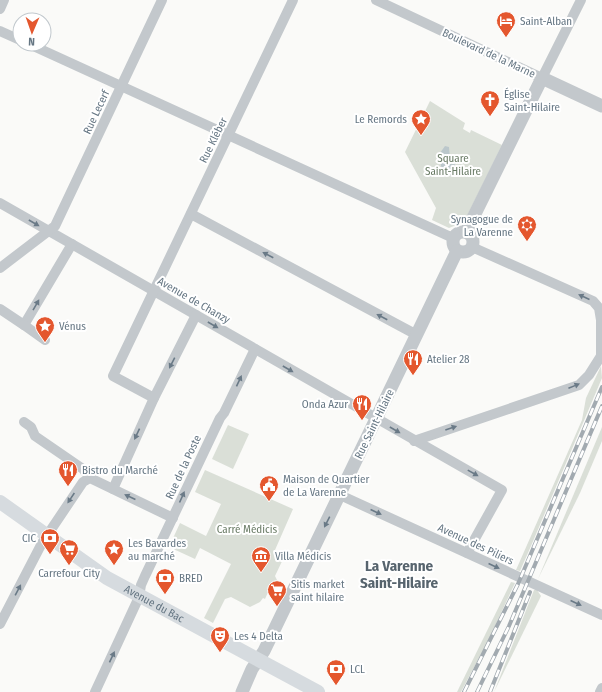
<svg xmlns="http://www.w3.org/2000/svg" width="602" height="692" viewBox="0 0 602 692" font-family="'Fira Sans Condensed',sans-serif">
<rect width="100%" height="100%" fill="#fafaf8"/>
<g fill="#dadfd7">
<polygon points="430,101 465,123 463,129 470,133 471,130 502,145 464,222 449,228 432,220 436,208 405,152"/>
<polygon points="601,366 602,378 531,546 520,571 516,570 582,420 586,398"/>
<polygon points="228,425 249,434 233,469 212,459"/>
<polygon points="602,427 602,441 580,493 538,579"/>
<polygon points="205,470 293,509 275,550 285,555 275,576 277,580 284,583 279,594 269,590 265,599 263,598 260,602 250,607 231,597 225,599 213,623 204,618 231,564 200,548 195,559 169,547 180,523 206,536 221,504 195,492"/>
<polygon points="511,582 515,583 489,639 461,692 457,692"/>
<polygon points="534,590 537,590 541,596 494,692"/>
</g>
<polygon fill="#bbc7cb" points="445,146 449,147 450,158 456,166 456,173 452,176 447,175 441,166 440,153"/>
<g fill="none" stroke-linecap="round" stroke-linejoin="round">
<g stroke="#c3c8cc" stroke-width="10">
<polyline points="376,0 542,78 581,0"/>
<polyline points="0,9 4,0"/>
<polyline points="0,31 20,40"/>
<polyline points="29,44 453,238"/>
<polyline points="0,203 502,490 467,553"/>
<polyline points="191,214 417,335"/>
<polyline points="0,268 55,226 162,0"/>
<polyline points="0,309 24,325 72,244"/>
<polyline points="24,325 45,340"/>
<polyline points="154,398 113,376 293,0"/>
<polyline points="24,422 31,427 35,436 83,469 90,478"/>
<polyline points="414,441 579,385 589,375 601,356 601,320 599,308 593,301 472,247"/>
<polyline points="113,489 154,398 196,315"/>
<polyline points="340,495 602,615"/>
<polyline points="0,624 42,543 83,482 90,478 173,518"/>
<polyline points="95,692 139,597 141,585 145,576 220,418 224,413 255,349"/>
<polyline points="600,692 602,688"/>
</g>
<g stroke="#c3c8cc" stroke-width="13">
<circle cx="463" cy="242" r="10"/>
<polyline points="466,232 542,78 602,106"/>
<polyline points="242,692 252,669 264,651 457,251"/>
</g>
<path stroke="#d6dbdf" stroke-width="14" id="s1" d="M0,502L107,578L318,692"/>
<g stroke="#a2aab0" stroke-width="4">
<g id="rail">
<polyline points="464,692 518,584 602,387"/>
<polyline points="477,692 509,626 602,406"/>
<polyline points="490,692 530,592"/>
</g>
</g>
<use href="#rail" stroke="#fff" stroke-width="2.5" stroke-dasharray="8" stroke-linecap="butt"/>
</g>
<defs><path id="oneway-solid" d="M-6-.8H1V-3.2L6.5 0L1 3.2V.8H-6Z"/></defs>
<g fill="#6a7a87">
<use href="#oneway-solid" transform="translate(34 223) rotate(30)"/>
<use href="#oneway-solid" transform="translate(268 255) rotate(-152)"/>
<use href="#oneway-solid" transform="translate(584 297) rotate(-156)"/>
<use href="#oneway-solid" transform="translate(36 305) rotate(-60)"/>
<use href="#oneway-solid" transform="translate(382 317) rotate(-152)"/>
<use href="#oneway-solid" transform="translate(213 325) rotate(30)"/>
<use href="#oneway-solid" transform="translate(172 363) rotate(117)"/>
<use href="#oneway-solid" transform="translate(288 369) rotate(30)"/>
<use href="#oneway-solid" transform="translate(239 381) rotate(-65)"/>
<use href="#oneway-solid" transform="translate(574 386) rotate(-22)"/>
<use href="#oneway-solid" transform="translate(451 428) rotate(-19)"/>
<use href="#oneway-solid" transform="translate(395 430) rotate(30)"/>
<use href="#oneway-solid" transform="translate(137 434) rotate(115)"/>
<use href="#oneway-solid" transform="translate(473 473) rotate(29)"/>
<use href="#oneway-solid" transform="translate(130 497) rotate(-155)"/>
<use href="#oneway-solid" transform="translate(182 497) rotate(-66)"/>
<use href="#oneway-solid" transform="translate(71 498) rotate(124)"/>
<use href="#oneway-solid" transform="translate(376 512) rotate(25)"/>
<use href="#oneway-solid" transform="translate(327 522) rotate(117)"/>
<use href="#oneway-solid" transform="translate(494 566) rotate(25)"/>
<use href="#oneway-solid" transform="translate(18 590) rotate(-62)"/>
<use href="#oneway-solid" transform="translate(576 603) rotate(25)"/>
<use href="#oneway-solid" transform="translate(112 657) rotate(-65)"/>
</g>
<defs>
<g id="hotel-pin" transform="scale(1)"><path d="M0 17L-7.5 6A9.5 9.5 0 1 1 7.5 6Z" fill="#e4572e" stroke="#fff"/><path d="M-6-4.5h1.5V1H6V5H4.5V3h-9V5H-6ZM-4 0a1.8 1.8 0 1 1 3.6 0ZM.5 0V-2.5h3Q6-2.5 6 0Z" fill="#fff"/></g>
<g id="church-pin" transform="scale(1)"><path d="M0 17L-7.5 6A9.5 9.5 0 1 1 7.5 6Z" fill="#e4572e" stroke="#fff"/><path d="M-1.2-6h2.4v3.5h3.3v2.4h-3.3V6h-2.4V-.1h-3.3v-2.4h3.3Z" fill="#fff"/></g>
<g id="sight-pin" transform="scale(1)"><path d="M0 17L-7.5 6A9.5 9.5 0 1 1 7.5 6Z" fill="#e4572e" stroke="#fff"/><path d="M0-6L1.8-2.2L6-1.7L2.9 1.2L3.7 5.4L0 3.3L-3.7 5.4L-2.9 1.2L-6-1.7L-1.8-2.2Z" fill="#fff"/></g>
<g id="synagogue-pin" transform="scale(1)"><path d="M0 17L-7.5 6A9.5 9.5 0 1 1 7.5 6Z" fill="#e4572e" stroke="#fff"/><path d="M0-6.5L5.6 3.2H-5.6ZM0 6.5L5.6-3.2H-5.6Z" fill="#fff"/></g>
<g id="restaurant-pin" transform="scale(1)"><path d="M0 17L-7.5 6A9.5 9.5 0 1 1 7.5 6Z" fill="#e4572e" stroke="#fff"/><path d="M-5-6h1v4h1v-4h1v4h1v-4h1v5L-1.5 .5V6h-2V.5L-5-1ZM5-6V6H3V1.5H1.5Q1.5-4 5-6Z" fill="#fff"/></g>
<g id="civic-pin" transform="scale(1)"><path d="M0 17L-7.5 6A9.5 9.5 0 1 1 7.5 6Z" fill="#e4572e" stroke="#fff"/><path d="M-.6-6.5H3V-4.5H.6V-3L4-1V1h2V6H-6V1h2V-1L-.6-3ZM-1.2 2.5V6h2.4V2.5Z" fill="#fff"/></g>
<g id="bank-pin" transform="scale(1)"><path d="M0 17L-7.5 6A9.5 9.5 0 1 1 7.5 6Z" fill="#e4572e" stroke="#fff"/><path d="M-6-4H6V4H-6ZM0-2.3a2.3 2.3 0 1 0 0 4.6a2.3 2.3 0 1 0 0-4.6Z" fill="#fff"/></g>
<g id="supermarket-pin" transform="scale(1)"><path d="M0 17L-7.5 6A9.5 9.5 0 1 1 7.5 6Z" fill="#e4572e" stroke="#fff"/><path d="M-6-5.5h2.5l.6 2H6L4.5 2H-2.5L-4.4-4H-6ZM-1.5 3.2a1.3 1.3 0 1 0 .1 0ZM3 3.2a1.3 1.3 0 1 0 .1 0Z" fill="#fff"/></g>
<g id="museum-pin" transform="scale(1)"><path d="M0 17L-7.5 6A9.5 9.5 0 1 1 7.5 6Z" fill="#e4572e" stroke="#fff"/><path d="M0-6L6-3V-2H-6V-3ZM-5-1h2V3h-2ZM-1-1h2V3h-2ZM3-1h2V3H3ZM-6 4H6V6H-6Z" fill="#fff"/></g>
<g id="theatre-pin" transform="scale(1)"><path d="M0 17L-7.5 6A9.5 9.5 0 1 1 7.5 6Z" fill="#e4572e" stroke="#fff"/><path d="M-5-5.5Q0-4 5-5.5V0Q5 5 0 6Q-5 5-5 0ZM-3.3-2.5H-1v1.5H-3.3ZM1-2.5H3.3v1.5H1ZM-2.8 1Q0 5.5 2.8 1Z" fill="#fff"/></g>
</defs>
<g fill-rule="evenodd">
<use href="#hotel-pin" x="506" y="21"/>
<use href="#church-pin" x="490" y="100"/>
<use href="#sight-pin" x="421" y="119"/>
<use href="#synagogue-pin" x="527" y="225"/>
<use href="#sight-pin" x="45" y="326"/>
<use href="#restaurant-pin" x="413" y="359"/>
<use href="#restaurant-pin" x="362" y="404"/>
<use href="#restaurant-pin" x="68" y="470"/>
<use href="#civic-pin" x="269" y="485"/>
<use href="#bank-pin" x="50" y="538"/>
<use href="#supermarket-pin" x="69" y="549"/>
<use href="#sight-pin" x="114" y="549"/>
<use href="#museum-pin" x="261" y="556"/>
<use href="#bank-pin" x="165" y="578"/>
<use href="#supermarket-pin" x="277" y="590"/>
<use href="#theatre-pin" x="220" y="636"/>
<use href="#bank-pin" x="336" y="669"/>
</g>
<g text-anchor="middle" stroke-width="4" stroke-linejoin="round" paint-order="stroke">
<g font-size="11" fill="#657683" stroke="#fff" text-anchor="start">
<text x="520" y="25">Saint-Alban</text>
<text x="504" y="98">Église<tspan x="504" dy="13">Saint-Hilaire</tspan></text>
<text x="407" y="123" text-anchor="end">Le Remords</text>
<text x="513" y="223" text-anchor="end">Synagogue de<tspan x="513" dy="13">La Varenne</tspan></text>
<text x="59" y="330">Vénus</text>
<text x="427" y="363">Atelier 28</text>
<text x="348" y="408" text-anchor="end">Onda Azur</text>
<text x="82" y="474">Bistro du Marché</text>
<text x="283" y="483">Maison de Quartier<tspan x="283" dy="13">de La Varenne</tspan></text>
<text x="36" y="542" text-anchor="end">CIC</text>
<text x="128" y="547">Les Bavardes<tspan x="128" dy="13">au marché</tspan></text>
<text x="275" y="560">Villa Médicis</text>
<text x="69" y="577" text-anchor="middle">Carrefour City</text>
<text x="179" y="582">BRED</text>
<text x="291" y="588">Sitis market<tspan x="291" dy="13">saint hilaire</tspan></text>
<text x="234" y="640">Les 4 Delta</text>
<text x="350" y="673">LCL</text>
</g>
<g font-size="11" fill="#657683" stroke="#fff">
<text transform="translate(489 53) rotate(25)" y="4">Boulevard de la Marne</text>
<text transform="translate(96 112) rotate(-65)" y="4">Rue Lecerf</text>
<text transform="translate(213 140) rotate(-64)" y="4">Rue Kléber</text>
<text transform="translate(194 300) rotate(30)" y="4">Avenue de Chanzy</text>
<text transform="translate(374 424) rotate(-64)" y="4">Rue Saint-Hilaire</text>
<text transform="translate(183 467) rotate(-65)" y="4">Rue de la Poste</text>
<text transform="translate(476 544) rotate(25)" y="4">Avenue des Piliers</text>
<text dy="4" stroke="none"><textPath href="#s1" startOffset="185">Avenue du Bac</textPath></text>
</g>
<g font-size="11" fill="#687a64" stroke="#fff">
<text x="453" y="162">Square<tspan x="453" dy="13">Saint-Hilaire</tspan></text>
<text x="247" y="533">Carré Médicis</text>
</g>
<g font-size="15" font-weight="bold" fill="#57646e" stroke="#fff">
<text x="399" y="571">La Varenne<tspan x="399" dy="17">Saint-Hilaire</tspan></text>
</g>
</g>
<g transform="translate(32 32) rotate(182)"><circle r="19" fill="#ffffff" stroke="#c1c8cd"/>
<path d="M0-3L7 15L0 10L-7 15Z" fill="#e4572e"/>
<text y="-6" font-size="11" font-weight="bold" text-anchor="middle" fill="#657683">N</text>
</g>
</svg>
